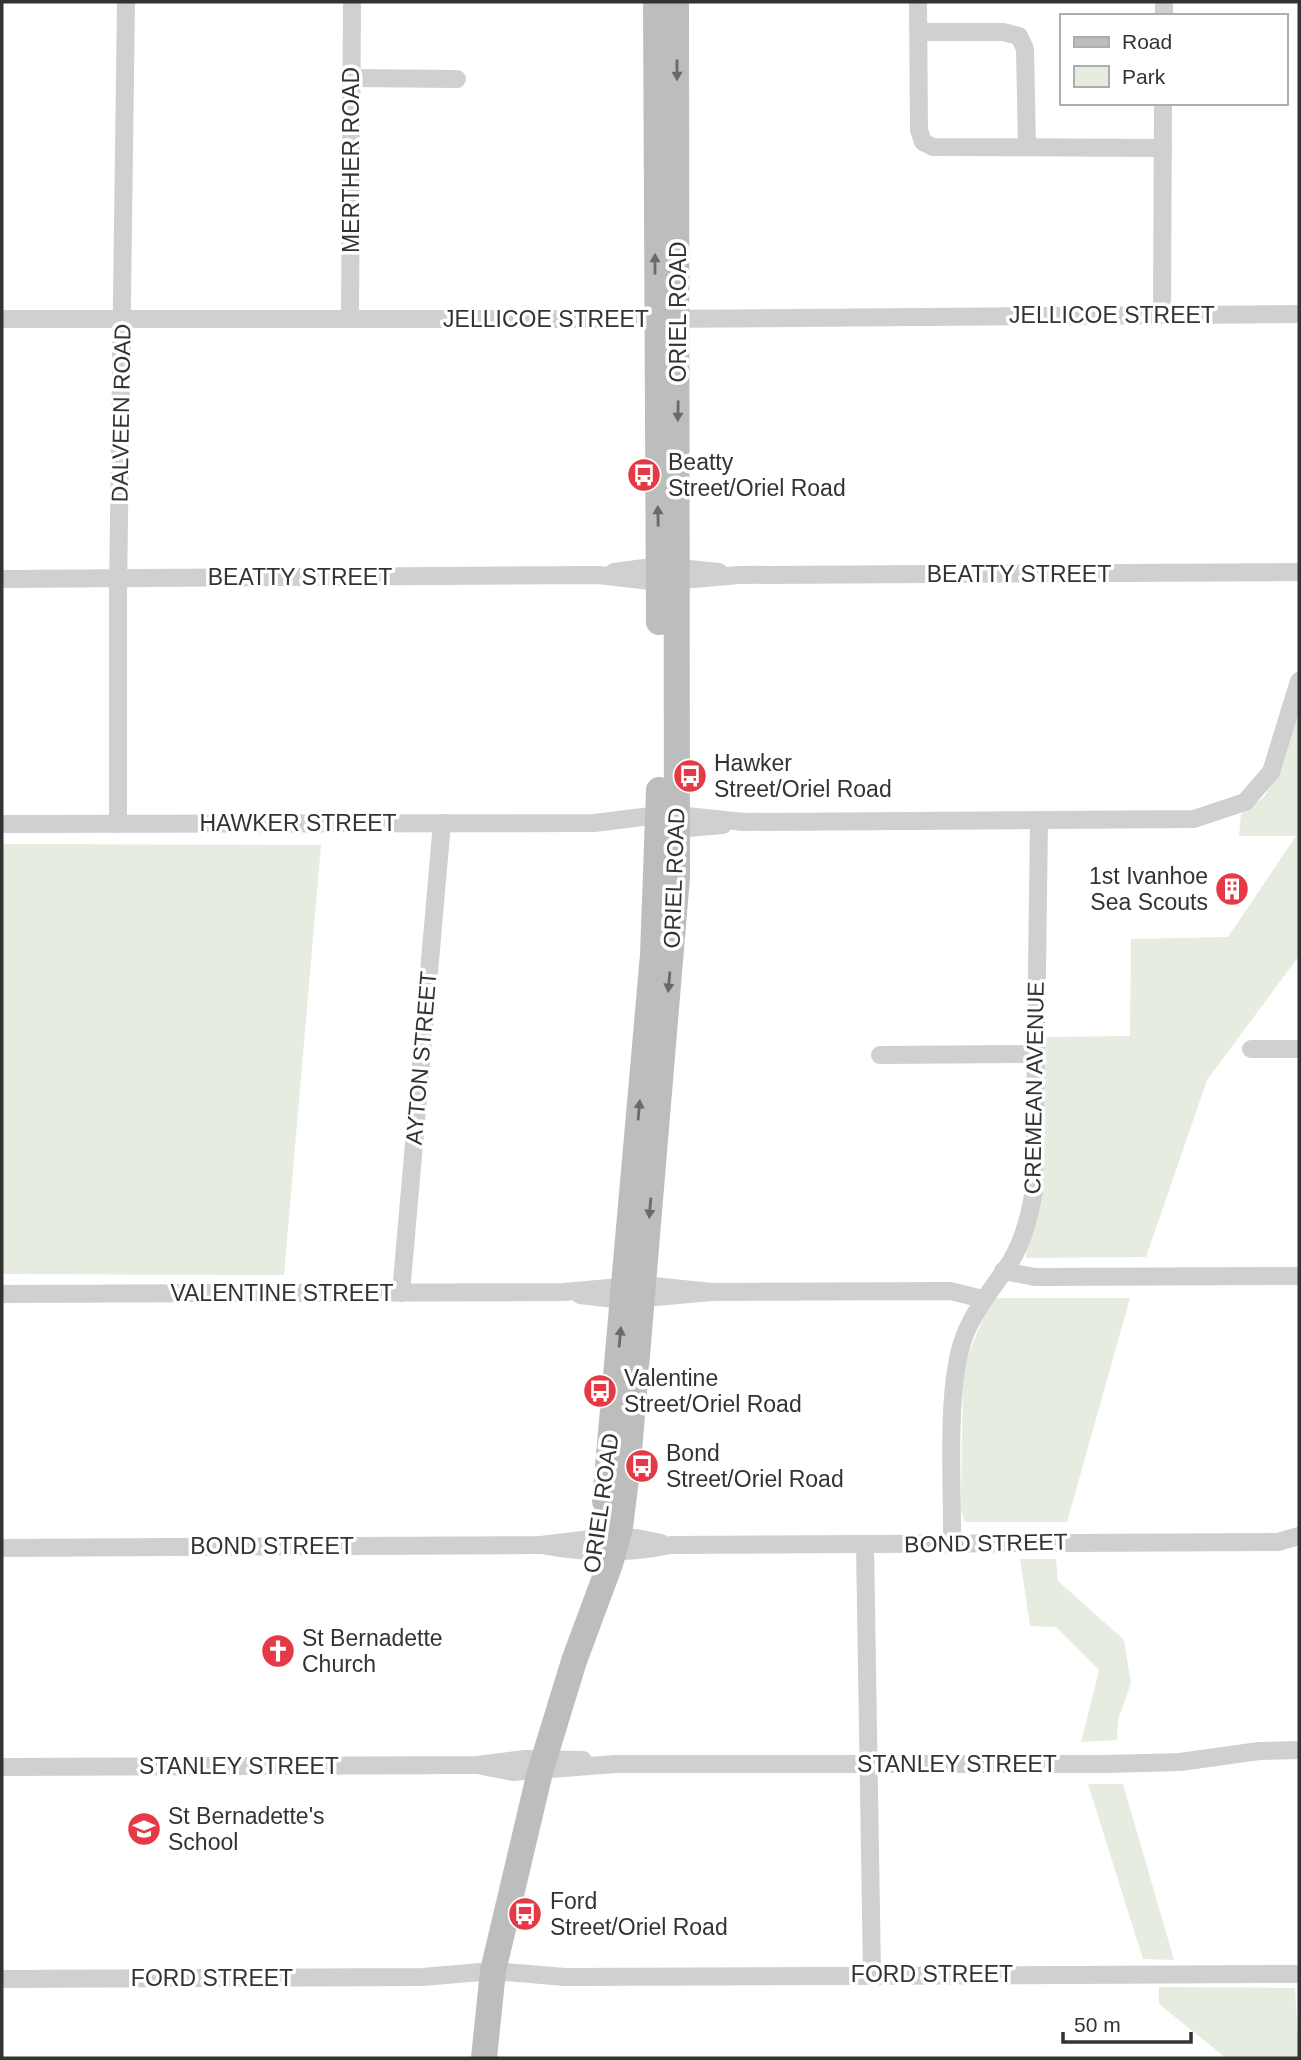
<svg xmlns="http://www.w3.org/2000/svg" width="1301" height="2060" viewBox="0 0 1301 2060" font-family="Arial,sans-serif">
<rect width="100%" height="100%" fill="#fff"/>
<g fill="#e6ecdf">
<polygon points="1299,705 1299,956 1207,1080 1146,1257 1026,1258 1043,1037 1130,1036 1131,939 1228,937 1296,836 1239,836 1241,814 1264,797 1279,770"/>
<polygon points="2,844 321,845 284,1275 2,1274"/>
<polygon points="996,1298 1130,1298 1067,1522 965,1522 961,1510 963,1367 985,1314"/>
<polygon points="1020,1559 1056,1559 1058,1581 1124,1640 1131,1683 1118,1720 1117,1740 1081,1742 1099,1670 1056,1627 1030,1626"/>
<polygon points="1088,1784 1123,1784 1174,1960 1143,1959"/>
<polygon points="1159,1987 1295,1988 1299,2058 1226,2058 1159,2004"/>
</g>
<g fill="none" stroke-linecap="round" stroke-linejoin="round">
<g stroke="#d0d0d0" stroke-width="18">
<polyline points="918,2 919,130 923,142 933,147 1163,148"/>
<polyline points="1164,16 1164,2"/>
<polyline points="919,32 1003,32 1019,36 1025,49 1027,146"/>
<polyline points="352,78 457,79"/>
<polyline points="1162,314 1163,103"/>
<polyline points="350,318 352,2"/>
<polyline points="2,319 655,319 1299,314"/>
<polyline points="614,572 659,566 719,572"/>
<polyline points="2,579 598,575 659,582 739,575 1299,572"/>
<polyline points="677,815 744,822 1194,819 1245,802 1271,772 1299,681"/>
<polyline points="2,824 594,823 659,815"/>
<polyline points="118,824 118,594 126,2"/>
<polyline points="677,829 723,825"/>
<polyline points="1251,1049 1299,1049"/>
<polyline points="880,1055 1036,1054"/>
<polyline points="1003,1271 1035,1277 1299,1276"/>
<polyline points="401,1293 442,823"/>
<polyline points="2,1294 563,1292 643,1285 712,1292"/>
<polyline points="580,1295 623,1300 712,1292 950,1291 983,1299"/>
<path d="M952,1544C953,1486 945,1389 964,1337C975,1308 995,1286 1011,1261C1024,1239 1030,1215 1034,1190L1039,822"/>
<path d="M541,1545C584,1553 628,1554 671,1545L1278,1542L1299,1536"/>
<polyline points="865,1545 872,1974"/>
<polyline points="2,1548 541,1545 599,1538 637,1538 661,1543"/>
<polyline points="477,1765 513,1772 615,1764 1107,1764 1180,1762 1259,1751 1299,1750"/>
<polyline points="2,1767 477,1765 525,1759 583,1760"/>
<polyline points="2,1979 422,1977 493,1971 565,1977 1299,1974"/>
</g>
<g stroke="#bdbdbd" stroke-width="26">
<polyline points="656,2 659,622"/>
<polyline points="605,1501 653,955 659,790"/>
<polyline points="484,2058 493,1971 540,1772 574,1661 610,1564 620,1527 628,1463 677,877 676,2"/>
</g>
</g>
<defs><path id="oneway-solid" d="M-6-.8H1V-3.2L6.5 0L1 3.2V.8H-6Z" transform="scale(1.75)"/></defs>
<g fill="#6a6a6a">
<use href="#oneway-solid" transform="translate(677 70) rotate(90)"/>
<use href="#oneway-solid" transform="translate(655 264) rotate(-90)"/>
<use href="#oneway-solid" transform="translate(678 411) rotate(91)"/>
<use href="#oneway-solid" transform="translate(658 516) rotate(-91)"/>
<use href="#oneway-solid" transform="translate(669 982) rotate(95)"/>
<use href="#oneway-solid" transform="translate(639 1110) rotate(-85)"/>
<use href="#oneway-solid" transform="translate(650 1208) rotate(95)"/>
<use href="#oneway-solid" transform="translate(620 1337) rotate(-85)"/>
</g>
<defs>
<g id="bus-disc" transform="scale(1.75)"><circle r="9.5" fill="#e63946" stroke="#fff"/><path d="M-5-6H5V4H4V6H2V4H-2V6H-4V4H-5ZM-3.5-4V0h7V-4ZM-3.5 1.2v1.5H-2V1.2ZM2 1.2v1.5H3.5V1.2Z" fill="#fff"/></g>
<g id="building-disc" transform="scale(1.75)"><circle r="9.5" fill="#e63946" stroke="#fff"/><path d="M-4-6H4V6H1V3H-1V6H-4ZM-2.5-4.3h1.7v1.8h-1.7ZM.8-4.3h1.7v1.8H.8ZM-2.5-1h1.7V.8h-1.7ZM.8-1h1.7V.8H.8Z" fill="#fff"/></g>
<g id="church-disc" transform="scale(1.75)"><circle r="9.5" fill="#e63946" stroke="#fff"/><path d="M-1.2-6h2.4v3.5h3.3v2.4h-3.3V6h-2.4V-.1h-3.3v-2.4h3.3Z" fill="#fff"/></g>
<g id="school-disc" transform="scale(1.75)"><circle r="9.5" fill="#e63946" stroke="#fff"/><path d="M0-5L7-2L0 1L-7-2ZM-4 1L0 2.5L4 1V4Q0 6-4 4Z" fill="#fff"/></g>
</defs>
<g fill-rule="evenodd">
<use href="#bus-disc" x="644" y="475"/>
<use href="#bus-disc" x="690" y="776"/>
<use href="#building-disc" x="1232" y="889"/>
<use href="#bus-disc" x="600" y="1391"/>
<use href="#bus-disc" x="642" y="1466"/>
<use href="#church-disc" x="278" y="1651"/>
<use href="#school-disc" x="144" y="1829"/>
<use href="#bus-disc" x="525" y="1914"/>
</g>
<g text-anchor="middle" stroke-width="7" stroke-linejoin="round" paint-order="stroke">
<g font-size="23" fill="#333" stroke="#fff">
<text transform="translate(351 160) rotate(-90)" y="8">MERTHER ROAD</text>
<text transform="translate(678 312) rotate(-90)" y="8">ORIEL ROAD</text>
<text x="1112" y="323">JELLICOE STREET</text>
<text x="546" y="327">JELLICOE STREET</text>
<text transform="translate(121 413) rotate(-89)" y="8">DALVEEN ROAD</text>
<text x="1019" y="582">BEATTY STREET</text>
<text x="300" y="585">BEATTY STREET</text>
<text x="298" y="831">HAWKER STREET</text>
<text transform="translate(674 878) rotate(-88)" y="8">ORIEL ROAD</text>
<text transform="translate(421 1058) rotate(-85)" y="8">AYTON STREET</text>
<text transform="translate(1034 1088) rotate(-89)" y="8">CREMEAN AVENUE</text>
<text x="282" y="1301">VALENTINE STREET</text>
<text transform="translate(601 1503) rotate(-82)" y="8">ORIEL ROAD</text>
<text transform="translate(986 1543) rotate(-1)" y="8">BOND STREET</text>
<text x="272" y="1554">BOND STREET</text>
<text x="957" y="1772">STANLEY STREET</text>
<text x="239" y="1774">STANLEY STREET</text>
<text x="932" y="1982">FORD STREET</text>
<text x="212" y="1986">FORD STREET</text>
</g>
<g font-size="23" fill="#333" stroke="#fff" text-anchor="start">
<text x="668" y="470">Beatty<tspan x="668" dy="26">Street/Oriel Road</tspan></text>
<text x="714" y="771">Hawker<tspan x="714" dy="26">Street/Oriel Road</tspan></text>
<text x="1208" y="884" text-anchor="end">1st Ivanhoe<tspan x="1208" dy="26">Sea Scouts</tspan></text>
<text x="624" y="1386">Valentine<tspan x="624" dy="26">Street/Oriel Road</tspan></text>
<text x="666" y="1461">Bond<tspan x="666" dy="26">Street/Oriel Road</tspan></text>
<text x="302" y="1646">St Bernadette<tspan x="302" dy="26">Church</tspan></text>
<text x="168" y="1824">St Bernadette's<tspan x="168" dy="26">School</tspan></text>
<text x="550" y="1909">Ford<tspan x="550" dy="26">Street/Oriel Road</tspan></text>
</g>
</g>
<rect width="1301" height="2060" fill="none" stroke="#333333" stroke-width="7"/>
<rect x="1060" y="14" width="228" height="91" fill="#ffffff" stroke="#adadad" stroke-width="2"/>
<rect x="1074" y="37" width="35" height="10" fill="#bdbdbd" stroke="#adadad" stroke-width="2"/>
<text x="1122" y="49" font-size="21" fill="#333333">Road</text>
<rect x="1074" y="66" width="35" height="21" fill="#e6ecdf" stroke="#adadad" stroke-width="2"/>
<text x="1122" y="84" font-size="21" fill="#333333">Park</text>
<path d="M1063 2032v10h128v-10" fill="none" stroke="#333333" stroke-width="3.5"/>
<text x="1074" y="2032" font-size="21" fill="#333333" stroke="#ffffff" stroke-width="5" paint-order="stroke">50 m</text>
</svg>
